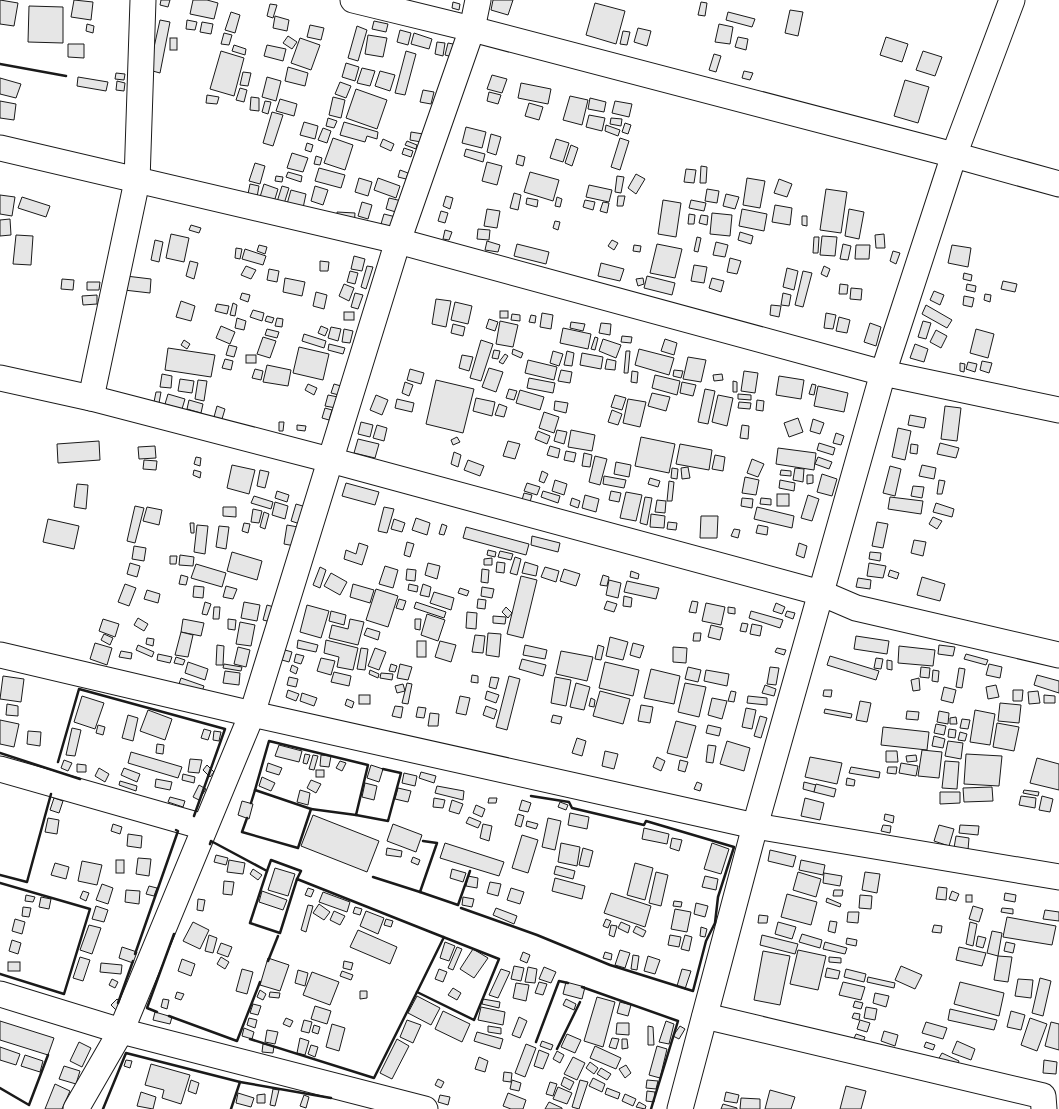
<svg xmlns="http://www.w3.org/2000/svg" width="1059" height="1109" viewBox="0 0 1059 1109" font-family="'Sofia Sans Condensed',sans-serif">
<rect width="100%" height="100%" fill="#fff"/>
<g fill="#e6e6e6" stroke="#1a1a1a">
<polygon points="0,0 18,3 14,26 0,24"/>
<polygon points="74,0 93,2 91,20 71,17"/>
<polygon points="161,0 170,0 168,7 160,5"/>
<polygon points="193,0 207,0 218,3 214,19 190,14"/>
<polygon points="493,0 513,0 508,15 491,10"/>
<polygon points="453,2 460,4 459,10 452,8"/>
<polygon points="701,2 707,3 705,16 698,15"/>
<polygon points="595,3 625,11 616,44 586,35"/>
<polygon points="270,4 277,5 273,18 267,16"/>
<polygon points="29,6 63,7 63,43 28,42"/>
<polygon points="790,10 803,12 798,36 785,33"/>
<polygon points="231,12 240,15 235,33 225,30"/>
<polygon points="728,12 755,19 752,27 726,20"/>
<polygon points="275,16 289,20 287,31 273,28"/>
<polygon points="160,20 170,22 160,73 149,70"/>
<polygon points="187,20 197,22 195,30 186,29"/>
<polygon points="374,21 388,24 386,32 372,29"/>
<polygon points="202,22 213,24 211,34 200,32"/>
<polygon points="87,24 94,26 93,33 86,31"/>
<polygon points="719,24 733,27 730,44 715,42"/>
<polygon points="310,25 324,28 321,40 307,37"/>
<polygon points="357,26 367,30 358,61 348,58"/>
<polygon points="638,28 651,31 647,46 634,42"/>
<polygon points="400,30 411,33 408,45 397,42"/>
<polygon points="623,31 630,32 627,45 620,44"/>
<polygon points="224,33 232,35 229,45 221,44"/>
<polygon points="414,33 432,39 429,49 411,44"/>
<polygon points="368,35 387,38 383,57 365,54"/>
<polygon points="288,36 297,42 292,49 283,43"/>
<polygon points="738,37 748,39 746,50 735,47"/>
<polygon points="886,37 908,44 902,62 880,55"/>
<rect x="170" y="38" width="7" height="12"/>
<polygon points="300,38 320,45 311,70 291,63"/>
<polygon points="437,42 445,43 443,56 435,54"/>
<polygon points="448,43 458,45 456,58 445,55"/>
<polygon points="68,44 84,44 84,58 68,57"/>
<polygon points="234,45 246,49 245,55 232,51"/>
<polygon points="267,45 286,49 283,61 264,56"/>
<polygon points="221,51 244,58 234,96 210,89"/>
<polygon points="406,51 416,54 405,95 395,93"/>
<polygon points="923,51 942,57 935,76 916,70"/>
<polygon points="714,54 721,56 716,72 709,70"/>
<polygon points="346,63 359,67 355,81 342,77"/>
<polygon points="288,67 308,73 305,86 285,81"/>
<polygon points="362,68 375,71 370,86 357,83"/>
<polygon points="380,71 395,75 390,91 375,86"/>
<polygon points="744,71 753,73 750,80 742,78"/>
<polygon points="243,72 251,73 248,86 240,85"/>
<polygon points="116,73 125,74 124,80 115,79"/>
<polygon points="492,75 507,79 502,93 487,89"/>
<polygon points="78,77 108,82 106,91 77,86"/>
<polygon points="267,77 281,81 276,101 262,97"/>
<polygon points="0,78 21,84 16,98 0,94"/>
<polygon points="905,80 929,87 918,123 894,116"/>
<polygon points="117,81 125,83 124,91 116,90"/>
<polygon points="340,82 351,86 346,98 335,94"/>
<polygon points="521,83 551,89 548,104 518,98"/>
<polygon points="240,88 247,90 244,102 236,100"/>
<polygon points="356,89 387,100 377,129 346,118"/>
<polygon points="423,90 434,92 431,104 420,102"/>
<polygon points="489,92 501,95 498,104 487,101"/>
<polygon points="207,95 219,97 217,104 206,103"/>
<polygon points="570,96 588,100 582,125 563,120"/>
<polygon points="251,97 259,98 259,111 250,110"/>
<polygon points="333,97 345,100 341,118 329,115"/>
<polygon points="590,98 606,102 604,112 588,109"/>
<polygon points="280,99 297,104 294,116 276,111"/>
<polygon points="0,101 16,104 14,120 0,118"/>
<polygon points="265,101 271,102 268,114 262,112"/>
<polygon points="615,101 632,104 629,117 612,113"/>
<polygon points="529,103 543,107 539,120 525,116"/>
<polygon points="272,112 283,115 273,146 263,143"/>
<polygon points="589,115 605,118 602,131 586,127"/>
<polygon points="328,118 337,121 334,128 326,126"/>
<polygon points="611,118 622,119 621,126 610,124"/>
<polygon points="304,122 318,126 315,139 300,135"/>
<polygon points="344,122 378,132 377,139 367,136 365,142 340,135"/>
<polygon points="625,123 631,125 628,134 622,132"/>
<polygon points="606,125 620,130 618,136 605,131"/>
<polygon points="466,127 486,132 482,148 462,143"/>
<polygon points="323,128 331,131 327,143 318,140"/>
<polygon points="411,132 423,134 421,142 410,140"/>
<polygon points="491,134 501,137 496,155 487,152"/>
<polygon points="333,138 353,145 345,170 324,163"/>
<polygon points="620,138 629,141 620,170 611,167"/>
<polygon points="383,139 394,144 391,151 380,146"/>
<polygon points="556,139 569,143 563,162 550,158"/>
<polygon points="407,141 417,145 416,149 405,145"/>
<polygon points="307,143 313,145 311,152 305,150"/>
<polygon points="571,145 578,148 572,166 565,163"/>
<polygon points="404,148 413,151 411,157 402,154"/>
<polygon points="466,149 485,154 483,162 464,156"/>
<polygon points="292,153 308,158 303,172 287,168"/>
<polygon points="518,155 525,157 523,166 516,164"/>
<polygon points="316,156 322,158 320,165 314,164"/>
<polygon points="487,162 502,166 497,185 482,181"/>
<polygon points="255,163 265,166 260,184 249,181"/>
<polygon points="701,166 707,167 706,183 700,183"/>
<polygon points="319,168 345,175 341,188 315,181"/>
<polygon points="686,169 696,170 694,183 684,182"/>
<polygon points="400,170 408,173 406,179 398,177"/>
<polygon points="288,172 302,176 301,182 286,177"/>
<polygon points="530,172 559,180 553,201 524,192"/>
<polygon points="636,174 645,179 636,194 628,188"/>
<polygon points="276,176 283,177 282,182 275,181"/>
<polygon points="617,176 624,177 621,193 615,192"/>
<polygon points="359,178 372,182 368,196 355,192"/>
<polygon points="378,178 400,186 396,198 374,190"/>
<polygon points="747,178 765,181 760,208 743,205"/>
<polygon points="779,179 792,184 787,197 774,193"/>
<polygon points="250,184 259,186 257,197 248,194"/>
<polygon points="264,184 278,189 274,202 260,197"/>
<polygon points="589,185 612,190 609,202 586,197"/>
<polygon points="282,186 289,188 283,207 276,205"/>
<polygon points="315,186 328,190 323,205 311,201"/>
<polygon points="707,189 719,191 717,203 705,201"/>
<polygon points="826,189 847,192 841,233 820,230"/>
<polygon points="291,190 306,194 303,208 287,204"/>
<polygon points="514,193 521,195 518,210 510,208"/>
<polygon points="726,194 739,197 735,209 723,206"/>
<polygon points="0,195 15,197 12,216 0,214"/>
<polygon points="446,196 453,198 450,209 443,206"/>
<polygon points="618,196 625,196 623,206 617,206"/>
<polygon points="22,197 50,206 46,217 18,208"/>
<polygon points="557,197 562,199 560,207 555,206"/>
<polygon points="389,198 402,201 399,213 386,209"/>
<polygon points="527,198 538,200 537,207 526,204"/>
<polygon points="585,200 595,202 593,210 583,207"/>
<polygon points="663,200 681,203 676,237 658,234"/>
<polygon points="691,200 706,203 704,211 689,208"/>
<polygon points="362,202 372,205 368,219 358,216"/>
<polygon points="603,202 609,203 607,213 600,211"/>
<polygon points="775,205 792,208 790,225 772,222"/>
<polygon points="487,209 500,211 497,228 484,226"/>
<polygon points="742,209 767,214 764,231 739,226"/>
<polygon points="849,209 864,212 859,239 845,236"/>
<polygon points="441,211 448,213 445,223 438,221"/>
<polygon points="337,212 355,213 354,227 337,227"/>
<polygon points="712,213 732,215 730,236 710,234"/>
<polygon points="384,214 396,217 393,227 381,224"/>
<polygon points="689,214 695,215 694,224 688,224"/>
<polygon points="701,215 708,216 707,225 699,223"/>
<polygon points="802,216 807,216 807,226 802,225"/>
<polygon points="10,219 11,235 0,236 0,220"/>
<polygon points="555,221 560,222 558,230 553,228"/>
<polygon points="191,225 201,228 199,233 189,230"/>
<polygon points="478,229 490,230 489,240 477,239"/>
<polygon points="445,230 452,232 449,240 443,239"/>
<polygon points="740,232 753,236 751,244 738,240"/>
<polygon points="171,234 189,238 184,262 166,258"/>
<polygon points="884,234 885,248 876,248 875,235"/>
<polygon points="16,235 33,236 31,265 13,264"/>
<polygon points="822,236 837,237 835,256 820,255"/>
<polygon points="697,237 701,238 698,252 694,251"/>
<polygon points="814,237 819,237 818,253 813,253"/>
<polygon points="155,240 163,242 159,262 151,260"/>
<polygon points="612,240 618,243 614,250 608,246"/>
<polygon points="487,241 500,245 498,252 485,250"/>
<polygon points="716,242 728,245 725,257 713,255"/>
<polygon points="517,244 549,252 546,264 514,256"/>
<polygon points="657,244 682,249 675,278 650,273"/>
<polygon points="843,244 851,246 848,260 840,259"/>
<polygon points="259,245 267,247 265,254 257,251"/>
<polygon points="634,245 641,246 640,252 633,251"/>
<polygon points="856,245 870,245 869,259 855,259"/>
<polygon points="952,245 971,248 968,267 948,263"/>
<polygon points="236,248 242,249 240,259 235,258"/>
<polygon points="245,249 266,256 263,265 242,259"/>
<polygon points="893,251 900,253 896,264 890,261"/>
<polygon points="354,256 365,259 362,271 351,269"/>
<polygon points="730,258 741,261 737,274 727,272"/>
<polygon points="190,261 198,263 194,279 186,276"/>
<polygon points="320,261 329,262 328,271 320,271"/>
<polygon points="601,263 624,269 620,281 598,276"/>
<polygon points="694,265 707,267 704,283 691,281"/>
<polygon points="246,266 256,270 251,279 241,275"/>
<polygon points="367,266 373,267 366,289 361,287"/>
<polygon points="824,266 830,269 827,277 821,274"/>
<polygon points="787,268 798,271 794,290 783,287"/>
<polygon points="269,269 279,271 277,282 267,280"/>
<polygon points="350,271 358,273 355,284 347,282"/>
<polygon points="803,271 812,273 803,307 795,305"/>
<polygon points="964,273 972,275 971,281 963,279"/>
<polygon points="126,276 151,279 150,293 124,290"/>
<polygon points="647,276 675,283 672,295 644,288"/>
<polygon points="285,278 305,282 302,296 283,292"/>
<polygon points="643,278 644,284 638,286 636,279"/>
<polygon points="712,278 724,281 721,292 709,288"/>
<polygon points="62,279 74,280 73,290 61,289"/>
<polygon points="1003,281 1017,284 1015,292 1001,289"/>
<polygon points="87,282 100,282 99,290 87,290"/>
<polygon points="344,284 354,288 349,301 339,296"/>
<polygon points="840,284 848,285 847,294 839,294"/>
<polygon points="967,284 976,286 975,292 966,290"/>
<polygon points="851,288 862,289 861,300 850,299"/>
<polygon points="934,291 944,295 940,305 930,300"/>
<polygon points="316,292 327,295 324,309 313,306"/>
<polygon points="242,293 250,295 248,302 240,299"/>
<polygon points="355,293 363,295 358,309 351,307"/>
<polygon points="783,293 791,295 789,306 781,305"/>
<polygon points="985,294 991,295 990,302 984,300"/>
<polygon points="97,295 97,304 83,305 82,296"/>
<polygon points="964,296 974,298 972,307 963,305"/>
<polygon points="436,299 451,301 446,327 432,324"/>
<polygon points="181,301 195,306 191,321 176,317"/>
<polygon points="455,302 472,306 468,324 451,320"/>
<polygon points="233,303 237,305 235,316 230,315"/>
<polygon points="217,304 229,306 227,314 215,311"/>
<polygon points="771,305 781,306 779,317 770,315"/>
<polygon points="926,305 952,320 947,328 922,314"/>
<polygon points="253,310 264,313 262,321 250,317"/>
<rect x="500" y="311" width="8" height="7"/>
<rect x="344" y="312" width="10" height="8"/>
<polygon points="542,313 553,315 551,329 540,327"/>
<polygon points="826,313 836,315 833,329 824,328"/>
<polygon points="512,314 520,315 520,321 511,320"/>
<polygon points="531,315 536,316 535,323 529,322"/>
<polygon points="267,316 274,318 272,323 265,321"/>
<polygon points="839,317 850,320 847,333 836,331"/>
<polygon points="237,318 246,321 244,330 235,328"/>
<polygon points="277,318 283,319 282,327 275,326"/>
<polygon points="489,319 498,322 495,331 486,328"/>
<polygon points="500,321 518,325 513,347 496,344"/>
<polygon points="923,321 931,323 926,339 918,337"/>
<polygon points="571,322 585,324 583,331 570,328"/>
<polygon points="601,323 611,324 610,335 599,333"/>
<polygon points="870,323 881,327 876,346 864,342"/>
<polygon points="453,324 465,327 463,336 451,333"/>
<polygon points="221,326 235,332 230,344 216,338"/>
<polygon points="321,326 328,329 325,336 318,333"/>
<polygon points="331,327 341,329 338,341 328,338"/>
<polygon points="563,328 591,334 588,349 560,343"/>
<polygon points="267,329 279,332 277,338 265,335"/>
<polygon points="344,329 353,331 350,343 342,342"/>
<polygon points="976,329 994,334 988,358 970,353"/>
<polygon points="936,330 947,336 941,348 930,342"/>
<polygon points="304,334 326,341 324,348 302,341"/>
<polygon points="622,336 632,337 631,343 621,342"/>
<polygon points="263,337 276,341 270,358 257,354"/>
<polygon points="595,337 598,338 595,350 591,349"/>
<polygon points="603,339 621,345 616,358 599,351"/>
<polygon points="665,339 677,343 674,355 661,351"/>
<polygon points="184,340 190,344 187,349 181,345"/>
<polygon points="481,340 493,344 481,381 470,378"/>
<polygon points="329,344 345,348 343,354 328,350"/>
<polygon points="915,344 928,349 924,362 910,358"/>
<polygon points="229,345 237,347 234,357 226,355"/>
<polygon points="299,347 329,354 323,380 293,373"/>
<polygon points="168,348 215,355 211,377 165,370"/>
<polygon points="513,349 523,353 521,358 512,354"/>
<polygon points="639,349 674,358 669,375 635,365"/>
<polygon points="494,350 500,351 498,359 492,358"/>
<polygon points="553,351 563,354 559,366 550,363"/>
<polygon points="567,351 574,353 572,366 564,365"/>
<polygon points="626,351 630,351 628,373 624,373"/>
<polygon points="582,353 603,357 601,369 580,365"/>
<polygon points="505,354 508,356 503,364 499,362"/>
<rect x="246" y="355" width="10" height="8"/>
<polygon points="462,355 473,357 469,371 459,368"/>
<polygon points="688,357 706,360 701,382 683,379"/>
<polygon points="225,359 233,361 231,370 222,368"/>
<polygon points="607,359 616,361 615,370 605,369"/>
<polygon points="528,360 557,367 554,380 525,373"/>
<polygon points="982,361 992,363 989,373 980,370"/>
<polygon points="968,362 977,364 975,372 966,369"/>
<polygon points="960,363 965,364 964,372 960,371"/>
<polygon points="267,365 291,370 288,386 263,382"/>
<polygon points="489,368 503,372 496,392 482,387"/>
<polygon points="255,369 263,371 261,380 252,378"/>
<polygon points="410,369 424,373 421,384 407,380"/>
<polygon points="561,370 572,372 570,383 558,381"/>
<polygon points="674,370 683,371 681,378 673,376"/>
<polygon points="632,371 638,372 637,383 631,382"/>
<polygon points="744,371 758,373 755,393 741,391"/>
<polygon points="162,374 172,376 171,388 160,387"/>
<polygon points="722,374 723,380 714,381 713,375"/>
<polygon points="655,375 680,381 677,395 652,388"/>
<polygon points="779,376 804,380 801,399 776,395"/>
<polygon points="529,378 555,383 553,393 527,388"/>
<polygon points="180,379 194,381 192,393 178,391"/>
<polygon points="198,380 207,381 204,401 195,399"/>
<polygon points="436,380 474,389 463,433 426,424"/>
<polygon points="733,381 737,382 737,392 733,392"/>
<polygon points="405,382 413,385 409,396 402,393"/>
<polygon points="682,382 696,385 693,396 680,393"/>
<polygon points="308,384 317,388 314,395 305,390"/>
<polygon points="334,384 341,386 339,395 331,393"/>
<polygon points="812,384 816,385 814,395 809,394"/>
<polygon points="818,386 848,393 844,412 814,406"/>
<polygon points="509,389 517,391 514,400 506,398"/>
<polygon points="705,389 715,391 708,424 698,422"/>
<polygon points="520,390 544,397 540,410 516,403"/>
<polygon points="156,392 161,392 159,403 154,402"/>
<polygon points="652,393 670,397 666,411 648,406"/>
<polygon points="168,394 185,399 182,409 165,404"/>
<polygon points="738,394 751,395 751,400 738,399"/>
<polygon points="328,395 338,397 336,408 325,406"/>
<polygon points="376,395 388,400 382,415 370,410"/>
<polygon points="615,395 626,398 622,410 611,407"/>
<polygon points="718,395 733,398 727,426 712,422"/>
<polygon points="476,398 495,402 492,416 473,411"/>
<polygon points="397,399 414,403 412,412 395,408"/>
<polygon points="628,399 646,402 640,427 623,423"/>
<polygon points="189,400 203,404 201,413 187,409"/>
<polygon points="757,400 764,401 763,411 756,410"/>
<polygon points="555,401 568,403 566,413 554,410"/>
<polygon points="739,402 751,403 750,409 738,408"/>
<polygon points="499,404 507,407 504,417 495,415"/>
<polygon points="217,406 225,409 222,419 214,417"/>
<polygon points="945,406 961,408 957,441 941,439"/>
<polygon points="325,408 332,410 329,420 322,418"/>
<polygon points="612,410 622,414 618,425 608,422"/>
<polygon points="544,412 559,417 554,433 539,428"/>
<polygon points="910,415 926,418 924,428 908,425"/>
<polygon points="798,418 803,432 789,437 784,423"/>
<polygon points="813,419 824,423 820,434 810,431"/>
<polygon points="279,422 284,422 283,431 279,431"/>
<polygon points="361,422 373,425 370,437 358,434"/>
<polygon points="297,425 306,426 305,431 297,430"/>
<polygon points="377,425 387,428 384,441 373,438"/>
<polygon points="742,425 749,426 748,439 740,438"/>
<polygon points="898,428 911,431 905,460 892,457"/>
<polygon points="557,430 567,432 564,444 554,441"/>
<polygon points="571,430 595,435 592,451 568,447"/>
<polygon points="538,431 550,436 547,444 535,439"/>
<polygon points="836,433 844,436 841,445 833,443"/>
<polygon points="457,437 460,442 453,445 451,440"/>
<polygon points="641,437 675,444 669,473 635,466"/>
<polygon points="358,439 379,444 375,458 354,453"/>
<polygon points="99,441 100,460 58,463 57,444"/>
<polygon points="508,441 520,444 515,459 503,456"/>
<polygon points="819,443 835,448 833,455 817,450"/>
<polygon points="940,443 959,448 956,458 937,454"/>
<polygon points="680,444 712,450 709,470 676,464"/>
<polygon points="911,444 918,445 917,454 910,453"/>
<polygon points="155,446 156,458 139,459 138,447"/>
<polygon points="550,446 560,449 558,458 547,455"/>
<polygon points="778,448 816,453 814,470 776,464"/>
<polygon points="566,451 576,453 574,462 564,460"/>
<polygon points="454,452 461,455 458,467 451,464"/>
<polygon points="584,453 592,455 590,467 582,466"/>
<polygon points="715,455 725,457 723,471 712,469"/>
<polygon points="595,456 607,459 600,485 589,482"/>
<polygon points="196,457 201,458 200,466 194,464"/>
<polygon points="818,457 832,462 829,469 815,464"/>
<polygon points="752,459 764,464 758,477 747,473"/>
<polygon points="144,460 157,461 156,470 143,469"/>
<polygon points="468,460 484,466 480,476 464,470"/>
<polygon points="616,462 631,465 629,477 614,474"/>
<polygon points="232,465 255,470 249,494 227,488"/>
<polygon points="922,465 936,468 934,479 919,476"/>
<polygon points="890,466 901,469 895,496 883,493"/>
<polygon points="688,467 690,478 682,479 681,468"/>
<polygon points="672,468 678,469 677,479 671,478"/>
<polygon points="795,468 804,469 803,482 793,480"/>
<polygon points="194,470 201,472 200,478 193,475"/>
<polygon points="260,470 269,472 265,488 257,486"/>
<polygon points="781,470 791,471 791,476 780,475"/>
<polygon points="542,471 548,474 544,483 539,481"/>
<polygon points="822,474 837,479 832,496 817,492"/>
<polygon points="807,475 813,475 813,483 807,484"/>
<polygon points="604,476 626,480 624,488 603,484"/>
<polygon points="745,477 759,480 756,495 742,493"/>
<polygon points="650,478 660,481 658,487 648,484"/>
<polygon points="555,480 567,484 564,495 552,491"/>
<polygon points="780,480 795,483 794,491 779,488"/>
<polygon points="939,480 945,481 942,494 937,494"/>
<polygon points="669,481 674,482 672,501 667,501"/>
<polygon points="346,483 379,492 375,505 342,496"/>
<polygon points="527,483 540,487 537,495 524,491"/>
<polygon points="77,484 88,485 86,509 74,507"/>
<polygon points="913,486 924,487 922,498 911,496"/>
<polygon points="277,491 289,495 287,502 275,498"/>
<polygon points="543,491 560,496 558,503 541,497"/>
<polygon points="611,491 621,493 619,502 609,500"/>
<polygon points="626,492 642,495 636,521 620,518"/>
<polygon points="524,493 532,495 530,502 522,500"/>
<rect x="777" y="494" width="12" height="12"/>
<polygon points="585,495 599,499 596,512 582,508"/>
<polygon points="808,495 819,499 812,521 801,518"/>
<polygon points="254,496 273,502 271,509 251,503"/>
<polygon points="645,497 652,498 647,525 640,523"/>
<polygon points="890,497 923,501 921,514 888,509"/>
<polygon points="572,498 580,501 578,508 570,505"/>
<polygon points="742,498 753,499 752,508 741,506"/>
<polygon points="761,498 771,499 771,505 760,504"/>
<polygon points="657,500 666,501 665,513 655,512"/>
<polygon points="275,502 288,506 285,519 272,515"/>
<polygon points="936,503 954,509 952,517 933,512"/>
<polygon points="296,504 306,507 300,524 291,521"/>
<polygon points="135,506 144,508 135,543 127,541"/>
<polygon points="147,507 162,510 159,525 143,521"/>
<polygon points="223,507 236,507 236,517 223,516"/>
<polygon points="384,507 394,509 387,533 378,531"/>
<polygon points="757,507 794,516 792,528 754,519"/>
<polygon points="253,509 262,511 259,523 251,522"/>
<polygon points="264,512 269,514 265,529 260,527"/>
<polygon points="651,514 665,516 664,528 650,527"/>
<polygon points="701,516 718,516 717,538 700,538"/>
<polygon points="933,517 942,521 937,529 929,524"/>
<polygon points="416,518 430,523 427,535 412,530"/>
<polygon points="48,519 79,526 74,549 43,542"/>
<polygon points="394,519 405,523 402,532 391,529"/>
<polygon points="668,522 677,523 676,530 667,529"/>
<polygon points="877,522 888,524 883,548 872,546"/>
<polygon points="190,523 194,523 194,533 191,533"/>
<polygon points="244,523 250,524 248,533 242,531"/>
<polygon points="442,524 447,526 444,535 439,534"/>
<polygon points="197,525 208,526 205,554 194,552"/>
<polygon points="287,525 298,527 295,546 284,544"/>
<polygon points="758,525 768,527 767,535 756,533"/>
<polygon points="219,526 229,527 226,549 216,547"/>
<polygon points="466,527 529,544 526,555 463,538"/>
<polygon points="734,529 740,530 738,538 731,536"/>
<polygon points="532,536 560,543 558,552 531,545"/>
<polygon points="914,540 926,542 923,556 911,553"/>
<polygon points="407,542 414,544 410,557 404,555"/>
<polygon points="359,543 368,546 362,565 344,559 346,550 356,554"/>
<polygon points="799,543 807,546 804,558 796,555"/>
<polygon points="134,546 146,548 144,561 132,559"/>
<polygon points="488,550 496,552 495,557 487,555"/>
<polygon points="500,551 513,554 511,560 498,557"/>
<polygon points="232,552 262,561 257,580 227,571"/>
<polygon points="870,552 881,553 880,561 869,559"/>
<polygon points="180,555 194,557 193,566 179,565"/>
<polygon points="170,556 177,556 176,564 170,564"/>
<polygon points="515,557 521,559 517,575 510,573"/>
<polygon points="492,558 492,565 484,565 484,559"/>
<polygon points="497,562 505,563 504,573 496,572"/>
<polygon points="525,562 538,566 536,576 522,573"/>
<polygon points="130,563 140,566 137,577 127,574"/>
<polygon points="428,563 440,566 437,579 425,575"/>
<polygon points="869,563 886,566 883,578 867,576"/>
<polygon points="196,564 226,573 222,587 191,578"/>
<polygon points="385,566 398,570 393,588 379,584"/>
<polygon points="320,567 326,570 320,588 313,585"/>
<polygon points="545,567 559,571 556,582 541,577"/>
<polygon points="407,569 416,570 415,581 406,580"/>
<polygon points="482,569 489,570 488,583 481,582"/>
<polygon points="564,569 580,574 576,586 560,581"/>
<polygon points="890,570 899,573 897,579 888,576"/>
<polygon points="631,571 639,574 638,579 630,577"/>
<polygon points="331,573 347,582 340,595 324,586"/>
<polygon points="181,575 188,577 186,585 179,584"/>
<polygon points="603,575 609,577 607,586 600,585"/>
<polygon points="521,576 537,580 523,638 507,634"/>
<polygon points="922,577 945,584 940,601 917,595"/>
<polygon points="858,578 871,580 870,589 856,587"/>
<polygon points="609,580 621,583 618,598 606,595"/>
<polygon points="627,581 659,588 656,599 624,592"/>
<polygon points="125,584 136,588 129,606 118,602"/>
<polygon points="353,584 374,590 370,603 350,597"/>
<polygon points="409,584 418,586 417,592 408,590"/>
<polygon points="423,584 431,587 429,597 420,595"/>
<polygon points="194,586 204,587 203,598 193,597"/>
<polygon points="226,586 237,589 233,599 223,597"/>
<polygon points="482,587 494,589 492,598 481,596"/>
<polygon points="460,588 469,591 467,596 458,593"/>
<polygon points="376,589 398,596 388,627 366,620"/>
<polygon points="147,590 160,594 158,603 144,599"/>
<polygon points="434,592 454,598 451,610 430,603"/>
<polygon points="624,596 632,598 631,607 623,606"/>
<polygon points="399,599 406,601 403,610 396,608"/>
<polygon points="478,599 486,600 485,609 477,608"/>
<polygon points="607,601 617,604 614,612 604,609"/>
<polygon points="692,601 698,602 696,613 689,612"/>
<polygon points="205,602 211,604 207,615 202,614"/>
<polygon points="244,602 260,605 257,621 241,618"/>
<polygon points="416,602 446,612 444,618 414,608"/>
<polygon points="706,603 725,607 721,625 702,621"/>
<polygon points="776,603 785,607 782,614 773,611"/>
<polygon points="267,605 274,607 271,622 263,620"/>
<polygon points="307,605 329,611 321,638 300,632"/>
<polygon points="214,607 220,607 219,619 213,619"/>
<polygon points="506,607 512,613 508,618 502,612"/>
<polygon points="728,607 735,608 735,614 728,613"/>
<polygon points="331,611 346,615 344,625 329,621"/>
<polygon points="751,611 783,620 780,628 749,618"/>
<polygon points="787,611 795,613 793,619 785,616"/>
<polygon points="467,612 477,613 476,629 466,628"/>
<polygon points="427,614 445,620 438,641 421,635"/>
<polygon points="493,616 506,617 505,624 493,623"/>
<polygon points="138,618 148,624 144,631 134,625"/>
<polygon points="103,619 119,624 115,637 99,631"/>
<polygon points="183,619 204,623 201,636 181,632"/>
<polygon points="228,619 236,620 235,630 228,629"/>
<polygon points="350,619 364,622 358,645 329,638 332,625 348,629"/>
<polygon points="415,619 421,619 420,630 415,629"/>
<polygon points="240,622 255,625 251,646 236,644"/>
<polygon points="742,623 748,624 746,632 740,631"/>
<polygon points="752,624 762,626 760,636 750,634"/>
<polygon points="711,625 723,628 720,640 708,637"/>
<polygon points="367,628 380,632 378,640 364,635"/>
<polygon points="181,632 193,635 188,657 175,655"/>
<polygon points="488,633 501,634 499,657 486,655"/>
<polygon points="694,633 701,633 700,641 693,641"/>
<polygon points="104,634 113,638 110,645 101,640"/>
<polygon points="475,635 485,636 483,653 472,652"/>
<polygon points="856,636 889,641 887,654 854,649"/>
<polygon points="610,637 628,642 623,660 606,656"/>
<polygon points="147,638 154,639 153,646 146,644"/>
<polygon points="298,640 318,645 316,652 297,648"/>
<polygon points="326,640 358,648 353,670 337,667 339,657 324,653"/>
<rect x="417" y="641" width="9" height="16"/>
<polygon points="440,641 456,645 451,662 435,657"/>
<polygon points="95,643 112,648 107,665 90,659"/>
<polygon points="633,643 644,646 640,658 630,655"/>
<polygon points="138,645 154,652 152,657 136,650"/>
<polygon points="217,645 224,646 223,665 216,665"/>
<polygon points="525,645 547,650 545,659 523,655"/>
<polygon points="598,645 604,647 601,660 595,659"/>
<polygon points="939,645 955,647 953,656 938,654"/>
<polygon points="899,646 935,650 933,666 898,663"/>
<polygon points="238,647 250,650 246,667 234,664"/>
<polygon points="673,647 687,648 686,663 673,662"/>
<polygon points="361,648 368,649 365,670 357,669"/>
<polygon points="375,648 386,652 379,670 368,666"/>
<polygon points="777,648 786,650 784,655 775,652"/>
<polygon points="285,650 292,652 289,662 282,660"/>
<polygon points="121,651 132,653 131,659 119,657"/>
<polygon points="561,651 593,657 587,681 556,674"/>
<polygon points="158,654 172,657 170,663 157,660"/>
<polygon points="296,654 304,656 301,664 294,662"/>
<polygon points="966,654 988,660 986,665 964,659"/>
<polygon points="830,656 879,671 876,680 827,665"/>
<polygon points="176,657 185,660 183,665 174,663"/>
<polygon points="321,658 335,661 331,675 317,671"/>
<polygon points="876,658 883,659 881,669 874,668"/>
<polygon points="522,659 546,665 543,676 519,669"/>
<polygon points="887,660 892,661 892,670 887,669"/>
<polygon points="188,662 208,669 205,680 185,673"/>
<polygon points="605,662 639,670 633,696 599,688"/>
<polygon points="224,664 242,667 241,671 223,668"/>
<polygon points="391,664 397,666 395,672 389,671"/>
<polygon points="400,664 412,667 408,680 397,678"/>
<polygon points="989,664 1002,667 1000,678 986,675"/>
<polygon points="292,665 298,668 296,674 290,671"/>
<polygon points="688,667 701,670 698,682 685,679"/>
<polygon points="770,667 779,668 776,685 767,684"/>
<polygon points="921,667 930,668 929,678 920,677"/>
<polygon points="959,668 965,669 962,688 956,687"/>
<polygon points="651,669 680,676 674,704 644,698"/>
<polygon points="370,670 379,674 378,678 369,674"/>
<polygon points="706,670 729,674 727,686 704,681"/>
<polygon points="933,670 939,671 938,682 932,681"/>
<polygon points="225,671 240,673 239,685 223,683"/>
<polygon points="334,672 351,676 349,686 331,682"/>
<polygon points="381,673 393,674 392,680 380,678"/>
<polygon points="472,675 478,676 478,683 471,682"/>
<polygon points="1037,675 1059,681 1059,693 1034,685"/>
<polygon points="3,676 24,679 21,702 0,699"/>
<polygon points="509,676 520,679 507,730 496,727"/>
<polygon points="289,677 298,679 296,687 287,685"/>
<polygon points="491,677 499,678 496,689 489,687"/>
<polygon points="555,677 571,680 566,706 551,703"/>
<polygon points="181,678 204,686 201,694 178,687"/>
<polygon points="919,678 920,690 913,691 911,680"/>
<polygon points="407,683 412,684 408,704 402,703"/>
<polygon points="576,683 590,687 584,710 570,707"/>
<polygon points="685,683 706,687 699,717 678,712"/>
<polygon points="403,684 405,691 397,693 395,686"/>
<polygon points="765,685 776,689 774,696 762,693"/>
<polygon points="996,685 999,697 988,699 986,687"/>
<polygon points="944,687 956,690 953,703 941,700"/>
<polygon points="288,690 299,694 296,701 286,697"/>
<polygon points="824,690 832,690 831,697 823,696"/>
<polygon points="1013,690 1023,690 1022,701 1013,701"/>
<polygon points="487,691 499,695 496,703 485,699"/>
<polygon points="600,691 630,699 623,724 593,716"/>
<polygon points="731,691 736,692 734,702 728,701"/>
<polygon points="1038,691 1040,703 1029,704 1028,692"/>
<polygon points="302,693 317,698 314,706 300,701"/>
<rect x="359" y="695" width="11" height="9"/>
<polygon points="1044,695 1055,696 1055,703 1044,703"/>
<polygon points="82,696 104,703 95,729 74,722"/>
<polygon points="460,696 470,698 466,715 456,713"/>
<polygon points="748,696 767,698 767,705 747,703"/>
<polygon points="591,698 595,700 594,707 589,706"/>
<polygon points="712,698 727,701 722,719 708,715"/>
<polygon points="347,699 354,702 352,708 345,705"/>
<polygon points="860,701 871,703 867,722 856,720"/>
<polygon points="1000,703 1021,705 1019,723 998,721"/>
<polygon points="7,704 18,706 18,716 6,715"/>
<polygon points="641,705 653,707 650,723 638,721"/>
<polygon points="395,706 403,707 401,718 392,716"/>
<polygon points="486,706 497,710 494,719 483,715"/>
<polygon points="418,707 426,708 424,718 416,717"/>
<polygon points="746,708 756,710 752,729 742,727"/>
<polygon points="825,709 852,714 851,718 824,713"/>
<polygon points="148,710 172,719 165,740 140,731"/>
<polygon points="975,710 995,714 990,745 970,742"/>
<polygon points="907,711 919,712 918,720 906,719"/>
<polygon points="939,711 949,713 948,724 937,722"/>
<polygon points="430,713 439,714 438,726 428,726"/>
<polygon points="128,715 138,718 133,741 122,738"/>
<polygon points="553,715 562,717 560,724 551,722"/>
<polygon points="760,716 767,718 761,738 754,736"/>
<polygon points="956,717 957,724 950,724 950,718"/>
<polygon points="962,719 970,720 968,729 960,728"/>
<polygon points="0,720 19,724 14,747 0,744"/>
<polygon points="676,721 696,726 687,758 667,753"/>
<polygon points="997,723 1019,727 1014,751 993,747"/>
<polygon points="936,724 946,726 944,735 934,733"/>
<polygon points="98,725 105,727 103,735 96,733"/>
<polygon points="708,725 721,728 719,736 706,733"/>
<polygon points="883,727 929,732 927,750 881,745"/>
<polygon points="72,728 81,730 75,756 66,755"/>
<polygon points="204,729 211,731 208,740 201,738"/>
<polygon points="949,729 956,730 955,738 948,737"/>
<polygon points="28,731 41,732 40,746 27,744"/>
<polygon points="214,731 221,732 219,741 213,740"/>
<polygon points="960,732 967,734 965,741 958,740"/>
<polygon points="934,736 945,739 943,748 932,746"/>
<polygon points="577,738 586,741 582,756 572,753"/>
<polygon points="727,741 750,748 744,771 720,764"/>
<polygon points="948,741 963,743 961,759 945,756"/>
<polygon points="157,744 164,745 163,754 156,753"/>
<polygon points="279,745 302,751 299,762 275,756"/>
<polygon points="708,745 716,746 713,763 706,762"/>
<polygon points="922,750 942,752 939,778 918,776"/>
<polygon points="605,751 618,754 614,769 602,766"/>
<polygon points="886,751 897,751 898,762 886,762"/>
<polygon points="131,752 182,767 178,778 128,763"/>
<polygon points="305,754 310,755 307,764 303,763"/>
<polygon points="966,754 1002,756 999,786 964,784"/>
<polygon points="313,755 318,756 314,770 309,769"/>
<polygon points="321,755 331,756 329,767 320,766"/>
<polygon points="916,755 917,761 907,762 906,756"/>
<polygon points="657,757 665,761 661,771 653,767"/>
<polygon points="810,757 842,763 837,784 805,777"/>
<polygon points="1037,758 1059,764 1059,790 1030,783"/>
<polygon points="190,759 202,760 199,773 188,772"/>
<polygon points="64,760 72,763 68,771 61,768"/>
<polygon points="680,760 688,762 685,772 678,770"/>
<polygon points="340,761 346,763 342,771 336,768"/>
<polygon points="945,761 959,762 957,789 942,788"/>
<polygon points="268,763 282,768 279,775 266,771"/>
<polygon points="901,763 918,766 916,776 899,773"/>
<polygon points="77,764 86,765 86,772 77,772"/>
<polygon points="207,765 214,772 210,777 203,770"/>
<polygon points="371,765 383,769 379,782 367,778"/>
<polygon points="851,767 880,772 879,778 849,773"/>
<polygon points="888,767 897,767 896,774 887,773"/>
<polygon points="99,768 109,774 105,782 95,776"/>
<polygon points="124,768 140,774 137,782 121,775"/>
<rect x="316" y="770" width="8" height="7"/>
<polygon points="421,772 436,776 434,783 419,778"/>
<polygon points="404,773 417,776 415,786 402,783"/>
<polygon points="183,774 195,777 194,783 182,780"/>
<polygon points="262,777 275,783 271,791 259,786"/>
<polygon points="847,778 855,780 854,786 846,785"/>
<polygon points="156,779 172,782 170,790 155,787"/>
<polygon points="311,780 321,784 316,793 307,788"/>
<polygon points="120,781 137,786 136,791 119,785"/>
<polygon points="697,782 702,784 700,791 694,789"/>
<polygon points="804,782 816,785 814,792 803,789"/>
<polygon points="365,783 377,786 374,800 362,797"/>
<polygon points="816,784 836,789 834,797 814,792"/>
<polygon points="199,785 206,789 199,800 193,797"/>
<polygon points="437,786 464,791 463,800 435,793"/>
<polygon points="992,787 993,801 964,802 963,788"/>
<polygon points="398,788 411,791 408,802 395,799"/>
<polygon points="300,790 310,793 308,805 297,802"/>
<polygon points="1024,790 1039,792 1038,796 1023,793"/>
<polygon points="940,792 960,792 960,803 940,804"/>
<polygon points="1021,796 1036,798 1035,808 1019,805"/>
<polygon points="1042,796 1053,799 1050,812 1039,810"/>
<polygon points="170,797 185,801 183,807 168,802"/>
<polygon points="54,798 63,801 59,813 50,810"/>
<polygon points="434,798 445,800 443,808 433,807"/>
<polygon points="489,798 497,798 496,803 488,803"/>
<polygon points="805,798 824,803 820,820 801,816"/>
<polygon points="452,800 463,804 459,814 449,811"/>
<polygon points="522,800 531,803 528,812 519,810"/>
<polygon points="242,801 253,804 249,819 238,815"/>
<polygon points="560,802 568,805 566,810 558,807"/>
<polygon points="476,805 485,809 482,817 473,813"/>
<polygon points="570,813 589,817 587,829 568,825"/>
<polygon points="518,814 524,816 521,827 515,825"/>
<polygon points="885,814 894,816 893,823 884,820"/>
<polygon points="313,815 379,841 367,872 301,846"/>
<polygon points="469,817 481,822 478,828 466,823"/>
<polygon points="48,818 59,820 57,834 45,832"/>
<polygon points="548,818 561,821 555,850 542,847"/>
<polygon points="527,821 538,824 536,829 526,826"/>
<polygon points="113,824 122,827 120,834 111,831"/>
<polygon points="393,824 422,835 416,852 387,841"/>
<polygon points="483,824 492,826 489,841 480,838"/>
<polygon points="883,825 891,826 890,833 881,831"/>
<polygon points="939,825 954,829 949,846 934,841"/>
<polygon points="960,825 979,826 978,835 959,833"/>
<polygon points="644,828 669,834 667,844 642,839"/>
<polygon points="128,834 142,836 141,848 127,846"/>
<polygon points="522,835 538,840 528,873 512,868"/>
<polygon points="956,836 969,838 968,850 954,848"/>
<polygon points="672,838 682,840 679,851 670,848"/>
<polygon points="445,843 504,862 499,876 440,858"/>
<polygon points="561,843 580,847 577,866 558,862"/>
<polygon points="712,843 729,849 721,874 704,869"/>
<polygon points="387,848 402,851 401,857 386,855"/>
<polygon points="583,848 593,851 589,867 579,865"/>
<polygon points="770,850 796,856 793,867 768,861"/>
<polygon points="216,855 228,858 226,865 214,862"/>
<polygon points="413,857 420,860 418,865 411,862"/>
<polygon points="138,858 151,859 149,876 136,874"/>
<rect x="116" y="860" width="8" height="13"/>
<polygon points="229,860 245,863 243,874 227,872"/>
<polygon points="801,860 825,865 823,875 799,870"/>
<polygon points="82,861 102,865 97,885 78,881"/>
<polygon points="55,863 69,867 66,879 51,875"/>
<polygon points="635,863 653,868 645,900 627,895"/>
<polygon points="556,866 575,871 573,879 554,874"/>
<polygon points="275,868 295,874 288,896 268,890"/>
<polygon points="253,869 262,875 258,880 250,874"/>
<polygon points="452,869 466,873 463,882 450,878"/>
<polygon points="656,872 668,875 661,906 649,903"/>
<polygon points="798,872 821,879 816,897 793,890"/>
<polygon points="865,872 880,874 877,893 862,890"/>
<polygon points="824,873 842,876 840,886 823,883"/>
<polygon points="468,876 478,878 477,888 466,886"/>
<polygon points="705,876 718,879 716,890 702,887"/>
<polygon points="555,878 585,886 582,899 552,891"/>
<polygon points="224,881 234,882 232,895 223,894"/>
<polygon points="490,882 501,884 498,896 487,893"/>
<polygon points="102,884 113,888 108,904 96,900"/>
<polygon points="149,886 157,888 154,896 146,894"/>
<polygon points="938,887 947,888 946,900 936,899"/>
<polygon points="308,888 314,890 311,897 305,895"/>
<polygon points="511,888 524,892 520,904 507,900"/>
<polygon points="126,890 140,891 139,904 125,902"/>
<polygon points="834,890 843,890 842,896 833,896"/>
<polygon points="83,891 89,893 86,901 80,898"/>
<polygon points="262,891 287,900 283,910 259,902"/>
<polygon points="952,891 959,894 956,901 949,899"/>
<polygon points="323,892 350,902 347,912 319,902"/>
<polygon points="611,893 651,906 645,927 604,913"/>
<polygon points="1005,893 1016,895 1015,902 1004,900"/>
<polygon points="787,894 817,902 811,925 781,917"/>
<polygon points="26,895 35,897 33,902 25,901"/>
<polygon points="860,895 872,896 871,909 859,908"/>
<rect x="966" y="895" width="6" height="7"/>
<polygon points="41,897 51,899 49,909 39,907"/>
<polygon points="463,897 474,899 472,907 462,905"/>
<polygon points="827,898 841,904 840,907 826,902"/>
<polygon points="198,899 205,900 203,911 197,910"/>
<polygon points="674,901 682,902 681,907 673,906"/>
<polygon points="696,903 708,906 705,917 694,914"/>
<polygon points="319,904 330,912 324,920 313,913"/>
<polygon points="308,905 313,906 306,932 301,930"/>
<polygon points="96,906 108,910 104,922 92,919"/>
<polygon points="973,906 983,909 979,922 969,919"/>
<polygon points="23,907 31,908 29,917 22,916"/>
<polygon points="355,907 362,909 360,915 353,913"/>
<polygon points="496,908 517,916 514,924 493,915"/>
<polygon points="1002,908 1013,909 1013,914 1001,912"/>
<polygon points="675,909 691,912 687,932 671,929"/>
<polygon points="1045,910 1059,912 1059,921 1043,919"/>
<polygon points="334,911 345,916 340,925 330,920"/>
<polygon points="366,911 384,918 378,934 360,926"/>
<polygon points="848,912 859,912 858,923 847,922"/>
<polygon points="759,915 768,916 767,923 758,923"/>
<polygon points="1007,917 1056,926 1052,945 1003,937"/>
<polygon points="15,919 25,922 22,934 12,931"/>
<polygon points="386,919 393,921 391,927 384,925"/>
<polygon points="606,919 611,921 608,928 603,926"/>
<polygon points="830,921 837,922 835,933 828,931"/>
<polygon points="193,922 209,930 200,949 183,941"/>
<polygon points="621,922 630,926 628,933 618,928"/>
<polygon points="778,922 796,927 792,939 775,934"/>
<polygon points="970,922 977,924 973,946 966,944"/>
<polygon points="89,925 101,928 92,954 80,950"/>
<polygon points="611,925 617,926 614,937 609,935"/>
<polygon points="934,925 942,926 941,933 932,932"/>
<polygon points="636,926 646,931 643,937 633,932"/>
<polygon points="701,927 707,929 705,937 700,936"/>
<polygon points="358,930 397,947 390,964 350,947"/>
<polygon points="992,931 1002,933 998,956 987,953"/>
<polygon points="802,934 822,940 820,948 799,942"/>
<polygon points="209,935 217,938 213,953 205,951"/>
<polygon points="670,935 681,937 679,947 668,945"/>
<polygon points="685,935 692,937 689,951 681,949"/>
<polygon points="762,935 798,944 795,954 760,945"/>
<polygon points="978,936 986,938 983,948 976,946"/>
<polygon points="847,938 857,940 856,946 846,944"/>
<polygon points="12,940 21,943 18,954 9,951"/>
<polygon points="445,942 455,946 449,961 440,958"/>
<polygon points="825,942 847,948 845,954 823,949"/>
<polygon points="1006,942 1015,944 1013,953 1004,951"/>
<polygon points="221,943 232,947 228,957 217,953"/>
<polygon points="122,947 137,952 133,963 119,958"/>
<polygon points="457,947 462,949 453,970 448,968"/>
<polygon points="959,947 986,953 982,966 956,960"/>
<polygon points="473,949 488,958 474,978 460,969"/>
<polygon points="620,950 630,953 625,968 615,965"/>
<polygon points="798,950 826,956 818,990 790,984"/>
<polygon points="763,951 790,956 780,1005 754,1000"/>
<polygon points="523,952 530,955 527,963 520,960"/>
<polygon points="605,952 612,954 611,960 603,958"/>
<polygon points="633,955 639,956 637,970 631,969"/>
<polygon points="648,956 660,960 655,974 644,971"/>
<polygon points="998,956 1012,957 1008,982 994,980"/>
<polygon points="80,957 90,960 83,981 73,978"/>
<polygon points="221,957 229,962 225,969 217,964"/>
<polygon points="829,957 841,958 841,963 829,962"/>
<polygon points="268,958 289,965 280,991 260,985"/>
<polygon points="182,959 195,964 191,976 178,971"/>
<polygon points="344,961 353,963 351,970 343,968"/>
<rect x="8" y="962" width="12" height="9"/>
<polygon points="101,963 122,965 121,974 100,972"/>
<polygon points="514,966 524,968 521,981 511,979"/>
<polygon points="901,966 922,975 915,989 895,980"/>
<polygon points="528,967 537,969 535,983 525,982"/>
<polygon points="544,967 556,972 551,983 539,979"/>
<polygon points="827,968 840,971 838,979 825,977"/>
<polygon points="242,969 253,972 247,994 236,991"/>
<polygon points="439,969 447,972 443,982 435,979"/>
<polygon points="501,969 510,972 498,998 489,995"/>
<polygon points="682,969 691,971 685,989 677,986"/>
<polygon points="846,969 866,974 864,982 844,977"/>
<polygon points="298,970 308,973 305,986 295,983"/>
<polygon points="342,971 353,975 351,980 340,976"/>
<polygon points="312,972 339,982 330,1005 303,995"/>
<polygon points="868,977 895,983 894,988 867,982"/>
<polygon points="1040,978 1051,981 1043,1016 1032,1013"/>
<polygon points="112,979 118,982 115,988 109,985"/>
<polygon points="1018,979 1033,980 1031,998 1015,996"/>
<polygon points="539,982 547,984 543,995 535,993"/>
<polygon points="566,982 585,987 582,999 563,994"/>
<polygon points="843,982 865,987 861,1000 839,995"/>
<polygon points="960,982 1004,993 999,1016 954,1004"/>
<polygon points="516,983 529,985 526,1001 513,998"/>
<polygon points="453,988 461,993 457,1000 448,995"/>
<polygon points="260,990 266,994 263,1000 257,997"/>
<polygon points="360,991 367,991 367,998 360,999"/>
<polygon points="177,992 184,994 181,1000 175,998"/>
<polygon points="270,992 280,993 279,998 269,997"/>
<polygon points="875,993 889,996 886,1007 873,1003"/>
<polygon points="417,996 440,1008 431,1025 408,1013"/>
<polygon points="597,997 615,1002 603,1047 584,1041"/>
<polygon points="117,999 122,1003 116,1010 111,1005"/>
<polygon points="163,999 169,1000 167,1009 161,1007"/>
<polygon points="483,999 500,1002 499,1008 482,1004"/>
<polygon points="566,999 576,1004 574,1010 563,1005"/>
<polygon points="855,1001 863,1003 861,1009 853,1007"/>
<polygon points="620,1002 631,1005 628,1016 617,1013"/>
<polygon points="253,1004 261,1006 258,1015 250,1013"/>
<polygon points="315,1006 331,1011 327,1024 311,1019"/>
<polygon points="481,1007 505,1012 503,1025 478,1020"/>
<polygon points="866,1007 877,1009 875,1020 864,1018"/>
<polygon points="950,1009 997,1020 994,1030 948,1020"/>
<polygon points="443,1011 470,1024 462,1042 435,1029"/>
<polygon points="1011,1011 1025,1015 1021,1030 1007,1027"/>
<polygon points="155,1012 172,1017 170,1024 153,1020"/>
<polygon points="854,1013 860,1014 859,1020 852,1018"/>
<polygon points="519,1017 527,1021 520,1038 512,1035"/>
<polygon points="249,1018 257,1020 255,1028 247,1025"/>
<polygon points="286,1018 293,1021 290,1027 283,1024"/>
<polygon points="1030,1018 1047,1024 1037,1051 1021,1045"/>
<polygon points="304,1020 312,1022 309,1033 301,1031"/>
<polygon points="407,1020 421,1025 413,1043 400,1037"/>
<polygon points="860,1020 870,1023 867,1032 857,1029"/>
<polygon points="0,1021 54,1038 48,1055 0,1040"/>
<polygon points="666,1021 674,1024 669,1044 659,1042"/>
<polygon points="926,1022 947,1028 943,1039 922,1033"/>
<polygon points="1051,1022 1059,1024 1059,1050 1045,1046"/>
<polygon points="617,1023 629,1023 629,1035 616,1034"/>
<polygon points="332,1024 345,1028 339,1051 326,1047"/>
<polygon points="314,1025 320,1027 318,1034 312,1032"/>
<polygon points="488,1026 501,1028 501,1034 488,1032"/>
<polygon points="648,1026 653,1027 654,1045 648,1045"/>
<polygon points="680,1026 685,1029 679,1039 673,1036"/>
<polygon points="244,1028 254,1032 252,1039 242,1036"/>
<polygon points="267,1030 278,1032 275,1044 265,1042"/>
<polygon points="884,1031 898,1035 895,1046 881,1041"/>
<polygon points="477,1032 503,1039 500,1049 474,1041"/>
<polygon points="567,1034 581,1040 575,1053 561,1047"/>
<polygon points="856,1034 865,1037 861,1047 852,1043"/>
<polygon points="300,1038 309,1041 305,1055 297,1053"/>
<polygon points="612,1038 619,1039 616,1049 609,1047"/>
<polygon points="397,1039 409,1046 392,1079 380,1073"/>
<polygon points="622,1039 627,1039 628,1048 622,1049"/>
<polygon points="542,1041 553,1045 551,1050 540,1046"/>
<polygon points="957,1041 975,1049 971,1060 952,1053"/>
<polygon points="79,1042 91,1048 82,1067 70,1061"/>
<polygon points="926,1042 935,1045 933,1050 924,1047"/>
<polygon points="263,1044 274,1046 273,1053 262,1052"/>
<polygon points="526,1044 536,1048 525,1077 515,1073"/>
<polygon points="311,1045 318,1047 315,1057 308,1054"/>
<polygon points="595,1046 621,1058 616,1069 590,1058"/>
<polygon points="657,1046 667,1049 660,1078 649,1075"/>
<polygon points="0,1047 20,1054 16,1065 0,1060"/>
<polygon points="539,1050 549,1054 543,1069 534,1066"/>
<polygon points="557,1051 564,1055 560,1063 553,1059"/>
<polygon points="942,1053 959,1061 956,1068 938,1060"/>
<polygon points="25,1055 43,1061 40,1072 21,1066"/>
<polygon points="479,1057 488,1061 485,1072 475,1069"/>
<polygon points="573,1057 585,1063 577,1080 564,1074"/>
<polygon points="126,1060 132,1061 130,1068 124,1066"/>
<polygon points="1044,1060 1057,1062 1056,1074 1043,1073"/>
<polygon points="590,1062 598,1068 594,1074 586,1068"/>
<polygon points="151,1064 190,1075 181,1104 162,1098 164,1090 145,1085"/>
<polygon points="626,1065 631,1073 625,1078 619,1069"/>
<polygon points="64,1066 80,1071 76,1084 59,1079"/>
<polygon points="601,1068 611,1074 607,1080 597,1074"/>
<polygon points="504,1072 512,1073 511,1082 503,1081"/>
<polygon points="564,1077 574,1082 570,1090 561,1085"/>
<polygon points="593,1078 605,1084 602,1092 589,1086"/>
<polygon points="438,1079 444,1082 441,1088 435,1085"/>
<polygon points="191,1080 199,1083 196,1094 188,1091"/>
<polygon points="512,1080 521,1083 519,1091 510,1089"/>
<polygon points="580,1080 588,1082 579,1109 572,1107"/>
<polygon points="647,1080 658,1081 656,1089 646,1088"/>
<polygon points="550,1082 557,1084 553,1096 546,1094"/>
<polygon points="55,1084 70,1091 62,1109 45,1109"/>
<polygon points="846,1086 866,1091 861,1109 840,1109"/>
<polygon points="558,1087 572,1093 567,1104 553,1099"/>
<polygon points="607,1088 620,1093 618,1099 605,1094"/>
<polygon points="273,1089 279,1090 275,1106 270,1105"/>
<polygon points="770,1090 795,1097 791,1109 765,1109"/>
<polygon points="647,1091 655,1092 654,1102 646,1101"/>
<polygon points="141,1092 156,1097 153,1109 137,1106"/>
<polygon points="726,1092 739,1095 737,1103 724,1101"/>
<polygon points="238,1093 254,1098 251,1107 236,1103"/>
<polygon points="508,1093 526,1100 523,1109 511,1109 503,1106"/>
<polygon points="265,1094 265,1103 257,1103 257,1095"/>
<polygon points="625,1094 636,1099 633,1106 622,1101"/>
<polygon points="304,1095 309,1097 306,1108 300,1106"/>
<polygon points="440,1095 450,1097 448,1105 438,1102"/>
<polygon points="741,1098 760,1099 760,1109 740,1109"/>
<polygon points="549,1102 562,1108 562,1109 545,1109"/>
<polygon points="639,1102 646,1106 645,1109 636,1107"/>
<polygon points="723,1104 737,1108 737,1109 721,1109"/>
</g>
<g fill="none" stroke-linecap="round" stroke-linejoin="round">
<g stroke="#1a1a1a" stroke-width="27">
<g id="minor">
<polyline points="1012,0 954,155 1059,184"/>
<polyline points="0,148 398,241 883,373 954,155 472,29 353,0"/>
<polyline points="0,378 91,398 330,460 821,593 856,608 1059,655"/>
<polyline points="91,398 137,181 143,0"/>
<polyline points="0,655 252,714 755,826 1059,877"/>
<polyline points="0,769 204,827"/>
<polyline points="0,994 121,1031 425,1109"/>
<polyline points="705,1016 1043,1096 1044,1109"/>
<polyline points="76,1109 121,1031 252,714 398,241 472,29 478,0"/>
<polyline points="680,1109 755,826 883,373 1059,410"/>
</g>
</g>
<use href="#minor" stroke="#fff" stroke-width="25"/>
<g stroke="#1a1a1a" stroke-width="2.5">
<polyline points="0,64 66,76"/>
<polyline points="0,753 80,779"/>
<polyline points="58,762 79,689 225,729 194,816"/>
<polyline points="255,790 269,741 368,765 356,815 311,809"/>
<polyline points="356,815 388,821 401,773 383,769"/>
<polyline points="247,818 242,832 298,848 311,809 255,790 251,803"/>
<polyline points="210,844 211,841 267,871 250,923 280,933 297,879 428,931 499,959 474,1020 417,992 444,937"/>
<polyline points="267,871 271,860 301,871 297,879"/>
<polyline points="0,875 27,882 51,794"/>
<polyline points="373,877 420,892 437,843 423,841"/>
<polyline points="0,883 90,909 64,994 0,974"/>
<polyline points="420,892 458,905 470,871"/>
<polyline points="461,908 537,935 610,965 693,991 706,941 715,923 718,897 734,847 646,821 644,825 572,808 569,802 531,796"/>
<polyline points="135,954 178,831 176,830"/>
<polyline points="268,961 278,936"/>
<polyline points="582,987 678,1021 651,1109"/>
<polyline points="118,1003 133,961"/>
<polyline points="157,1012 147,1008 174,934"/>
<polyline points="169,1016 237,1041 260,982"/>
<polyline points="250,1039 374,1078 417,992"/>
<polyline points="536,1042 559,981 568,983"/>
<polyline points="557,1049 580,1002"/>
<polyline points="240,1082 331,1098"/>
<polyline points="0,1088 29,1105 48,1055"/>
<polyline points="103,1109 126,1053 240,1082 231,1109"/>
</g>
</g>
</svg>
